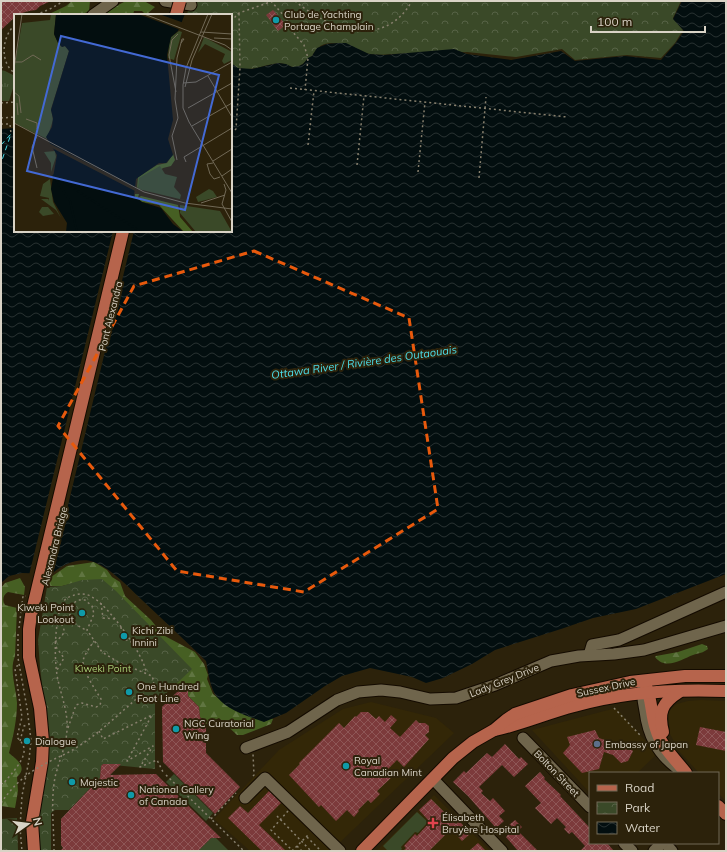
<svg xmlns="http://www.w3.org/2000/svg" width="727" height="852" viewBox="0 0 727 852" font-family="Mulish,sans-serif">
<defs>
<pattern id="grass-tufts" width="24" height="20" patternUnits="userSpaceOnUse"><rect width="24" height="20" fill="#3a4928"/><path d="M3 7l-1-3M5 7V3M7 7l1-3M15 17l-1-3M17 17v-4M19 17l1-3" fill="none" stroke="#566246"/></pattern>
<pattern id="forest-firs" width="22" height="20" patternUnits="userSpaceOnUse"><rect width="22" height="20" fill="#465f23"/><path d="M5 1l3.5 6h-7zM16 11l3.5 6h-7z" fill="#607541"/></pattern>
<pattern id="park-crowns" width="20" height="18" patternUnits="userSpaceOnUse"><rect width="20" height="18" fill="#3a4928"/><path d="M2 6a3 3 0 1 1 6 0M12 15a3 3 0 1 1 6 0" fill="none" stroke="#566246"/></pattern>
<pattern id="water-waves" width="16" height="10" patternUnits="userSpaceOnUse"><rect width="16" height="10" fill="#030e0f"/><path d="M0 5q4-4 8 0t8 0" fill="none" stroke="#273030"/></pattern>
<pattern id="building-cross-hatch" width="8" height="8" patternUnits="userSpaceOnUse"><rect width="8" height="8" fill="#7c3a3b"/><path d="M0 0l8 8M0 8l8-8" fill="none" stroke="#8e5656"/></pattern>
</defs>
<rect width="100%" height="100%" fill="#2c220b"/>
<g fill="#332707">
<polygon points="701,700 726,701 726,801 718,793 718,773 699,773 679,751 670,734 668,715 671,709 677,704 688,701"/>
<polygon points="371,702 436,718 454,733 331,851 250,851 214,819 279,750 343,709"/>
<polygon points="616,708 657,754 637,773 590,773 590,793 532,730"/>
<polygon points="434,795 490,851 376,851"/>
</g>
<polygon fill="url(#grass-tufts)" points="1,70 5,71 15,76 15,82 9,101 1,101"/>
<g fill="url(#forest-firs)">
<polygon points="72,1 90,1 89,11 81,15 47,15 66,6"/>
<polygon points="126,1 144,1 155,7 146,15 142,11 134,11 133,15 103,15 116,6"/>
<polygon points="94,562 107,570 112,577 120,582 125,596 151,620 163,635 195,652 204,664 208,675 207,679 213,694 218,698 258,717 270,717 273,719 271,724 243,735 237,735 219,718 206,724 200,717 199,707 188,696 188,686 180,686 174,682 74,583 62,586 49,586 51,577 67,566"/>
<path d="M20,578L25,587L24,595L8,592C3,595 2,600 5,605L17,608L15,656C9,670 16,687 17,703C17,720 13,737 9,753C17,760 28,767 17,777L18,791L15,808L1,806V588L5,583Z"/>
<path d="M702,644L707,646L708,649C703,653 699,653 693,655C682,659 666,671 655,657L656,656L678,652Z"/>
</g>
<g fill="url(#park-crowns)">
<path d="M190,1H681L673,18L683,30L675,43L661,58L627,55L575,60L562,49L516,57L467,52L391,54C384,55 377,55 370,54C351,50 325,30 312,56C306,59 304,65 297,67C290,68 286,63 279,63C266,64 252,72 238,68C236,68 233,64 231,63V15H187Z"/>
<polygon points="102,579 116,591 192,669 155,704 155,769 103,764 101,766 100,778 69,810 55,810 51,813 51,851 38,851 37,819 47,728 40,667 38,640 47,587 62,586 82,580"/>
<polygon points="17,818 18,851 1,851 1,819"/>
</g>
<g fill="#3a4928">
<polygon points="174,774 213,813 206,821 166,782"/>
<polygon points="417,812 428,822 418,833 415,832 401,847 402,849 400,851 388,851 383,846"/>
<polygon points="211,838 216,838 229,851 198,851"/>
</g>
<path fill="url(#water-waves)" d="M682,1H726V574L636,609L593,618L561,629L495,650L472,664L443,678L426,683L412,677L370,668L342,676L325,686L286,713L264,722C248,716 228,711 217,697C210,689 208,670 206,661C185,640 163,620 142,600C128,587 112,569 94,562C80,557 62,564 52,574L22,573L9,576L1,583V129L15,128V231H231V63L238,68L252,69L278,63L286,64L292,67L299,66L303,64L308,58L312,56L317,48L327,44L338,43H346L369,54L384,55L454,49L467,54L511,60L561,51L575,61L625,56L661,60L675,44L684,31L673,19Z"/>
<polygon fill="#2c220b" points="113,231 134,231 51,576 29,575"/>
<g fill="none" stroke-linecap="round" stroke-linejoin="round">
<polyline stroke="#4bdde8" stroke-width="1" stroke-dasharray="5 4" stroke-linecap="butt" points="1,145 11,134 1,163"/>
</g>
<g fill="url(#building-cross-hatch)">
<polygon points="1,1 51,1 40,6 36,10 29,11 15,15 15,17 1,30"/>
<polygon points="273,10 286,25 278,31 266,15"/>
<polygon points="180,689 188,689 188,696 199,707 200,717 206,724 206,737 208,738 206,740 206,753 240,787 215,814 163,762 162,707"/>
<polygon points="361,712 368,712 376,719 379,716 385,722 391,715 397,720 390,728 400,737 416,720 419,723 425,723 429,726 429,732 425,735 429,739 404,767 397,760 387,770 393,776 377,791 380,794 371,803 368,800 358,810 359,811 354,817 347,810 336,821 321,805 319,807 289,775 300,764 299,763 339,723 344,728 355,716 356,717"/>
<polygon points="700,727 726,732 726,751 696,745"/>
<polygon points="595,730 599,738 617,744 624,742 633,751 628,761 621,763 613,755 604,752 599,769 582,773 563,753 570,745 567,737"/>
<polygon points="505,744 519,759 521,757 528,764 514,777 502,765 479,787 483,791 481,793 490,801 493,798 505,811 499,816 504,821 496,828 468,796 453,782 464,771 466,773 487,753 492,757"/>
<polygon points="103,764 121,764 110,775 156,774 221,838 211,838 198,851 60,851 63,848 61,845 61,819 100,778 101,766"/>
<polygon points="540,772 545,778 544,779 561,795 560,796 590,828 590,843 607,843 614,851 580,851 585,846 572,832 569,834 564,829 566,827 557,818 551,824 535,808 541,803 525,786"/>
<polygon points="269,791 281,803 259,825 286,851 262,851 228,818 240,806 248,813"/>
<polygon points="431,799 456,824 459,821 471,833 462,841 451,829 429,851 403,851 406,848 404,846 415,834 417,836 430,822 419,810"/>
<polygon points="515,820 522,827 518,831 538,851 518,851 506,837 513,829 509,825"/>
<polygon points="478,843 486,851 469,851"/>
</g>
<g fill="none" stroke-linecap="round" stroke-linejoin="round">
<g stroke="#140b00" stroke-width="13">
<g id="minor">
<polyline points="165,1 191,5"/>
<polyline points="93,15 113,1"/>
<polyline points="589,655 592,645 619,640 626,637 726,592"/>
<path d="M643,686C642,695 643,702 645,711C648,735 657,753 677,768"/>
<polyline points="523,738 590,807"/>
<polyline points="246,748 288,732 337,700 358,692 381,690 400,692 430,699 456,698 495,685 551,661 579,656 614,654 644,650 726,626"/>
<polyline points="433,779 502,851"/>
<polyline points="245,798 265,778 340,851"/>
<polyline points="624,843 632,851"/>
<polyline points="665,843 672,851"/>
<polyline points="654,851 662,843"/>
</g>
</g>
<g stroke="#140b00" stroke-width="14">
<g id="major">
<path d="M646,686C652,700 651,715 656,729C661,746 675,759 686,773"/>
<path d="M495,730C522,724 547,713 574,706C622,692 676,689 726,691"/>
<path d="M663,732C658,712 662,703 679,692"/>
<polyline points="718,806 726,814"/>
<polyline points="34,851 32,822 42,762 43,741 40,708 29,657 29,629 31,615 123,231"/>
<polyline points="362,851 453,758 473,742 494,730 506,720 515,714 572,695 630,682 685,676 726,676"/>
</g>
</g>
<g stroke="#88806e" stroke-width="1.5" stroke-dasharray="2 3" stroke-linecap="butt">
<polyline points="271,1 284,16 290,26 291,30 304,45 308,58 305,90"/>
<path d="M295,1C330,30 384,50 412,1"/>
<polyline points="36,15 52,8 64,1"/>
<polyline points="231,21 239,13 273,1"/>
<path d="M15,25C1,37 0,64 15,73"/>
<polyline points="1,68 5,66"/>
<polyline points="290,88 567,117"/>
<polyline points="1,103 15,102"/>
<polyline points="1,118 15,117"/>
<polyline points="1,124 10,124 11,134"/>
<polyline points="231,133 236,129 240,68 239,13"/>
<polyline points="308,145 314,91"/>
<polyline points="357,165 364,96"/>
<polyline points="418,172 425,102"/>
<polyline points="479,178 486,97"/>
<polyline points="101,603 103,618 116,619"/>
<polyline points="121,627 122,638 131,642"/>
<polyline points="19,628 23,596 26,596"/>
<polyline points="18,634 18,658 27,708 31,740 29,760 22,796 20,828 22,851"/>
<path d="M55,642C67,632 66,631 58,619"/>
<polyline points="56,647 64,658 57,670"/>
<polyline points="614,708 640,735"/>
<path d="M68,728L76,705L82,703L96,707C100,706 101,704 101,699C96,691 82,670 83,661C84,655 90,647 94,641"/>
<polyline points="99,731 103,739 152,715 127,761 153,746 140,767 157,760 163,772"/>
<polyline points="20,741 24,726 29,724"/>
<path d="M63,755C90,742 112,720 134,701C141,695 151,689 154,682L152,676L118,662L102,652L87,630L94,614L92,606L85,600H78C61,610 73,626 87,630"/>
<polyline points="166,775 244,851"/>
<polyline points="253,776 254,775 253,754"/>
<path d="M1,783L3,784C10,775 29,757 23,745C22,742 19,740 17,737L22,717L15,669L17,666L20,665"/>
<polyline points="288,811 271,830 293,851"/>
<polyline points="277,816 311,851"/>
<polyline points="211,819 236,793"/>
<polyline points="307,837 321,851"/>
<polyline points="297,846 302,851"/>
<path d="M54,851C54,829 51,806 54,784C56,765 67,748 67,728C68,710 60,693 57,675C54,653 55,630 60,608C62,602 65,598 72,596C78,593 86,593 92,597C108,605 144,655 146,672"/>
<polyline points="292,851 309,834"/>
</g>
<use href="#minor" stroke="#6f654c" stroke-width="11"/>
<use href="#major" stroke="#b6644c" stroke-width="12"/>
<g stroke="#140b00" stroke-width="14" stroke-linecap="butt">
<polyline id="major-bridge" points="176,15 180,1"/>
</g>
<path stroke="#88806e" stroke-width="1.5" stroke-dasharray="2 3" stroke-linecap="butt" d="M1,803C19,777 35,768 63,755"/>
<use href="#major-bridge" stroke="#b6644c" stroke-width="12"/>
</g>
<path fill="none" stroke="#e8590c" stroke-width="3" stroke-dasharray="8 5" stroke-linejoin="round" d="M254,251L409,318L438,509L304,592L177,571L58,426L134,286Z"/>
<g fill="#0f9aa8" stroke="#2c220b" stroke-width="1.5">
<circle cx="276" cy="20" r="4"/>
<circle cx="82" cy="613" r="4"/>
<circle cx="124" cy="636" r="4"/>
<circle cx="129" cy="692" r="4"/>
<circle cx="176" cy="729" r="4"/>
<circle cx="27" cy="741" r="4"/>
<circle cx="346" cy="766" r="4"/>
<circle cx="72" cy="782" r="4"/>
<circle cx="131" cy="795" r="4"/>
</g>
<circle fill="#5c6f8a" stroke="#2c220b" stroke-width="1.5" cx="597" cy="744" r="4"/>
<path fill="#e0444e" stroke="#2c220b" stroke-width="1.5" d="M431 817h4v4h4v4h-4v4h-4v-4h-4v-4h4z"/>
<g text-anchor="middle" stroke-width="4" stroke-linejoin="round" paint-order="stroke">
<g font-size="10" fill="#d9d3c6" stroke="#2c220b" text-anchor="start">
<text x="284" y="18">Club de Yachting<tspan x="284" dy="12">Portage Champlain</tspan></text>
<text x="74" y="611" text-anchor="end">Kìwekì Point<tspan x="74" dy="12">Lookout</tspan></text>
<text x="132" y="634">Kichi Zibi<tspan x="132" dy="12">Innini</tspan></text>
<text x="137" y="690">One Hundred<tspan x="137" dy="12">Foot Line</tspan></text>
<text x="184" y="727">NGC Curatorial<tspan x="184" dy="12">Wing</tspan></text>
<text x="35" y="745">Dialogue</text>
<text x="605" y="748">Embassy of Japan</text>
<text x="354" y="764">Royal<tspan x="354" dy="12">Canadian Mint</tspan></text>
<text x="80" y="786">Majestic</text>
<text x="139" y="793">National Gallery<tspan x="139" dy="12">of Canada</tspan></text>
<text x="442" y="821">Élisabeth<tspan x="442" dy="12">Bruyère Hospital</tspan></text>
</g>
<g font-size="10" fill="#d9d3c6" stroke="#2c220b">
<text transform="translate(110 316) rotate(-76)" y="4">Pont Alexandra</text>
<text transform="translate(54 546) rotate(-76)" y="4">Alexandra Bridge</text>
<text transform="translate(504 680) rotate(-22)" y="4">Lady Grey Drive</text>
<text transform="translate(606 687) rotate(-12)" y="4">Sussex Drive</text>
<text transform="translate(557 773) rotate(46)" y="4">Bolton Street</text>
</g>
<g font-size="10" fill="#a8ce77" stroke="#2c220b">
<text x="103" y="672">Kìwekì Point</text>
</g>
<g font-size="11" font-style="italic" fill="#4bdde8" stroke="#2c220b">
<text transform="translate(364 362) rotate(-8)" y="4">Ottawa River / Rivière des Outaouais</text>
</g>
</g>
<g transform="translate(14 14)">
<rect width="218" height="218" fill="#2c220b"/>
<path d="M190,23L218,38V46L210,50L208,47L211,40L191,30L184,39ZM41,137L42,143L37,158V149L30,138ZM36,165L39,188L47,204L42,196L27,185H34V187L35,184L26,182L29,170Z" fill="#3a4928"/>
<path d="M159,140L161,146L157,152L149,154L123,174L124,163L143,151L153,149ZM121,180H125L124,184L127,182L164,191L166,203L179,218H170L145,191L128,188L121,183Z" fill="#465f23"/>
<path d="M37,0H42L40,20L44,29L48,33L51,32L55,37L37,95L39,106L33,125L0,109V55L8,9L36,6ZM165,17L168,18L160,46L154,44L155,30L157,23ZM146,152L151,160L163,163L160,173L167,181L166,185L182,189L124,175L125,164ZM166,191L206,197L218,218H182L166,199ZM28,193H34L40,200L29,202L25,198Z" fill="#3a4928"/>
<path d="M195,175L199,177L203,183L184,188L182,183Z" fill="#3a4928"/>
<path d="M42,0H171L164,17L157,23L153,41L159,106L154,125L159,141L152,149H145L122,165L120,182L128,188L147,194L159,210L170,218H52L53,209L40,188L37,175L43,141L32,123L38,113L39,104L37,96L55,37L51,32L48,33L44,29L40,20Z" fill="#030e0f"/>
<path d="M124,0H145L170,9L167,16ZM33,128L124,175L123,178L36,133Z" fill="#2c220b"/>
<path fill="none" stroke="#030e0f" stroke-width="2" d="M63,218L56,187L39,161L127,218"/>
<path fill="none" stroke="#716956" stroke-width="1" d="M130,0L211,31L218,36M194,0L172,54L169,71V94L175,108L218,179M187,18L218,20M200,24L218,25M0,48H8L19,41L27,46M0,55L8,0M194,62L218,103M169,69L182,68L218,48M171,73L178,46L198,0M0,78L5,82L7,99M162,78L155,41L158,26L164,20M3,89L4,101M174,94L218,69M12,105L23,109V115M0,109L130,178L171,189L218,195M178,112L218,89M163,146L158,122L164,104L161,85L163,44L168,25H170L167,29M199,147L218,135M172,148L170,143L218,114M199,149L193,150L196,160L200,165L206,163M23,154L18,133L23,122M208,162L218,155M210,170L212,176L208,190L218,208M187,189L211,181"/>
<path fill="#4369d4" fill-opacity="0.15" stroke="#4369d4" stroke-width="2" d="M47,22L205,61L171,196L13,157Z"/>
<rect width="218" height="218" fill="none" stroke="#d9d3c6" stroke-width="2"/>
</g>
<rect width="727" height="852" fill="none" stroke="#d9d3c6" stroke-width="4"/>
<rect x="589" y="772" width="130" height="72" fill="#2c220b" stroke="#716956"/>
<rect x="597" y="785" width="20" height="6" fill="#b6644c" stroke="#716956"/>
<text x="625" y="792" font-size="12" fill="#d9d3c6">Road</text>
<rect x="597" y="802" width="20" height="12" fill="url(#park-crowns)" stroke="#716956"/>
<text x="625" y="812" font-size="12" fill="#d9d3c6">Park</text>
<rect x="597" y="822" width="20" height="12" fill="url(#water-waves)" stroke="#716956"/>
<text x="625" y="832" font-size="12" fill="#d9d3c6">Water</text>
<g transform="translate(28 824) rotate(76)" stroke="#2c220b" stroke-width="3" paint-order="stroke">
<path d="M0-3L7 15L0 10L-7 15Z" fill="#d9d3c6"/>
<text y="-6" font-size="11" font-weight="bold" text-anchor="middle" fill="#d9d3c6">N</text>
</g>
<path d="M591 26v6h114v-6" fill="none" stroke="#d9d3c6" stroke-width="2"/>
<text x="597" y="26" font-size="12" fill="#d9d3c6" stroke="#2c220b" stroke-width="3" paint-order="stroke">100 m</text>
</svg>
